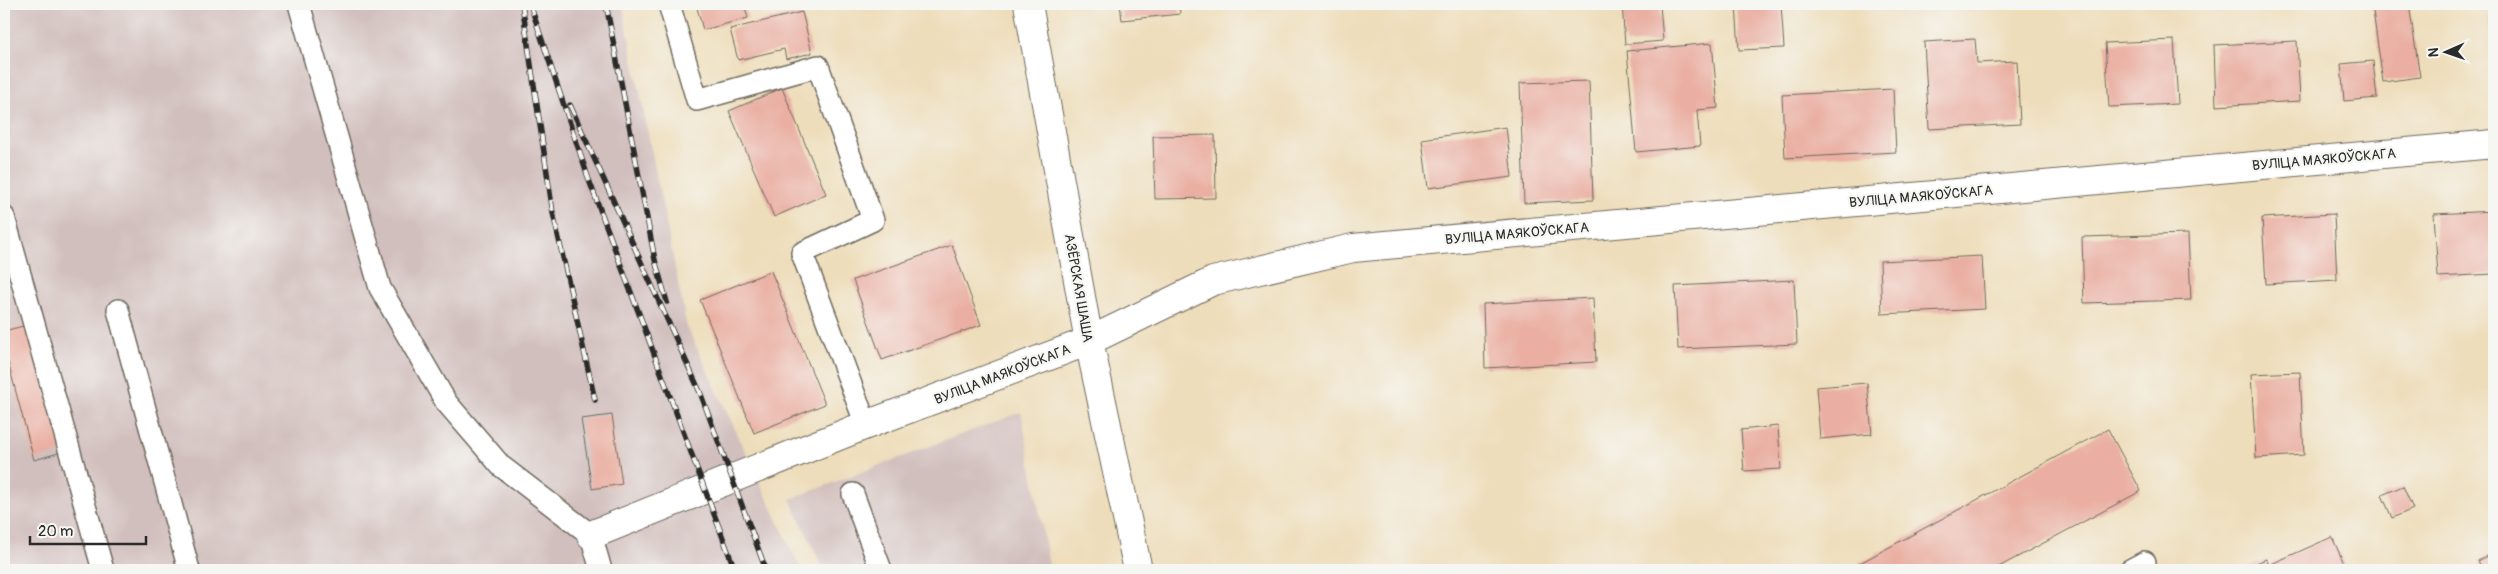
<svg xmlns="http://www.w3.org/2000/svg" width="2498" height="574" viewBox="0 0 2498 574" font-family="Pangolin,sans-serif">
<rect width="100%" height="100%" fill="#f6f6f2"/>
<filter id="ink" filterUnits="userSpaceOnUse"><feTurbulence type="fractalNoise" baseFrequency=".02" numOctaves="2"/><feDisplacementMap in="SourceGraphic" scale="10" xChannelSelector="R" yChannelSelector="G"/><feConvolveMatrix kernelMatrix="1 2 1 2 8 2 1 2 1" color-interpolation-filters="sRGB"/></filter>
<filter id="wash" filterUnits="userSpaceOnUse"><feTurbulence type="fractalNoise" baseFrequency=".0096" numOctaves="4" result="noise"/><feDisplacementMap in="SourceGraphic" scale="20" xChannelSelector="R" yChannelSelector="G"/><feGaussianBlur stdDeviation="1.12" result="paint"/><feColorMatrix in="noise" values="0 0 0 0 0 0 0 0 0 0 0 0 0 0 0 0 0 1.4 0 .05"/><feComposite in="paint" operator="in"/></filter>
<g filter="url(#wash)">
<rect width="100%" height="100%" fill="#eeddba"/>
<g fill="#d1bfbd">
<polygon points="4,4 622,4 687,327 801,570 4,570"/>
<polygon points="1021,412 1050,570 824,570 790,499"/>
</g>
<g id="blocks">
<g fill="#eaafa2">
<polygon points="696,4 744,4 748,18 703,30"/>
<polygon points="1120,4 1179,4 1180,14 1122,20"/>
<polygon points="1622,4 1660,4 1663,41 1625,44"/>
<polygon points="1736,4 1781,4 1784,48 1739,50"/>
<polygon points="2372,4 2409,4 2420,77 2383,82"/>
<polygon points="802,12 812,53 786,59 784,49 738,60 730,29"/>
<polygon points="2494,12 2494,76 2492,76 2489,13"/>
<polygon points="1975,39 1977,63 2017,61 2020,124 1929,129 1924,42"/>
<polygon points="2174,40 2178,104 2109,107 2105,43"/>
<polygon points="2297,41 2300,101 2216,106 2214,45"/>
<polygon points="1712,43 1718,108 1697,110 1700,146 1636,152 1627,51"/>
<polygon points="2373,61 2377,98 2344,101 2341,64"/>
<polygon points="1589,81 1593,200 1524,203 1520,83"/>
<polygon points="782,88 826,194 774,217 729,111"/>
<polygon points="1893,89 1896,152 1785,158 1782,95"/>
<polygon points="1506,127 1512,177 1428,188 1422,139"/>
<polygon points="1215,135 1216,198 1155,199 1153,136"/>
<polygon points="2494,211 2494,274 2438,277 2434,214"/>
<polygon points="2334,214 2337,280 2266,284 2262,218"/>
<polygon points="2188,234 2191,300 2084,303 2082,237"/>
<polygon points="952,245 981,325 882,360 853,280"/>
<polygon points="1982,256 1985,309 1882,314 1880,261"/>
<polygon points="771,271 825,404 754,433 700,300"/>
<polygon points="1794,280 1797,344 1678,349 1675,286"/>
<polygon points="1593,298 1596,362 1485,368 1483,304"/>
<polygon points="27,325 62,452 34,460 4,347 4,331"/>
<polygon points="2300,372 2304,455 2256,458 2251,374"/>
<polygon points="1867,383 1872,434 1820,439 1816,387"/>
<polygon points="612,415 622,484 592,489 581,419"/>
<polygon points="1778,426 1781,469 1744,471 1741,430"/>
<polygon points="2108,429 2141,491 1993,570 1847,570"/>
<polygon points="2403,486 2413,509 2392,518 2382,495"/>
<polygon points="2332,537 2347,570 2241,570 2266,559 2269,565"/>
<polygon points="2494,553 2494,570 2483,570 2478,561"/>
</g>
</g>
</g>
<g filter="url(#ink)">
<use href="#blocks" fill-opacity="0" stroke="#6f695d" stroke-width="1"/>
<g fill="none" stroke-linecap="round" stroke-linejoin="round">
<g stroke="#6f695d" stroke-width="24">
<g id="service">
<polyline points="299,4 380,288 446,402 501,466 591,535 601,570"/>
<polyline points="669,4 697,100 818,66 873,220 802,253 866,425"/>
<polyline points="4,217 103,570"/>
<polyline points="118,310 189,570"/>
<polyline points="853,494 881,570"/>
<polyline points="2130,570 2145,562"/>
</g>
</g>
<g stroke="#6f695d" stroke-width="30">
<polyline id="minor" points="591,535 866,425 1089,341 1213,281 1353,248 2494,144"/>
</g>
<g stroke="#6f695d" stroke-width="30">
<polyline id="secondary" points="1028,4 1089,341 1138,570"/>
</g>
<use href="#service" stroke="#fff" stroke-width="21"/>
<use href="#minor" stroke="#fff" stroke-width="28"/>
<use href="#secondary" stroke="#fff" stroke-width="28"/>
<g stroke="#2b2b2b" stroke-width="5.5">
<g id="rail">
<polyline points="522,4 553,213 595,400"/>
<polyline points="530,4 589,180 735,570"/>
<polyline points="606,4 655,260 667,302"/>
<polyline points="570,105 700,392 766,570"/>
</g>
</g>
<use href="#rail" stroke="#f6f6f2" stroke-width="4" stroke-dasharray="11" stroke-linecap="butt"/>
</g>
</g>
<g text-anchor="middle" stroke-width="4.5" stroke-linejoin="round" paint-order="stroke">
<g font-size="14" fill="#2b2b2b" stroke="#f6f6f2">
<text transform="translate(2324 159) rotate(-5)" y="5">ВУЛІЦА МАЯКОЎСКАГА</text>
<text transform="translate(1921 196) rotate(-5)" y="5">ВУЛІЦА МАЯКОЎСКАГА</text>
<text transform="translate(1517 233) rotate(-5)" y="5">ВУЛІЦА МАЯКОЎСКАГА</text>
<text transform="translate(1079 288) rotate(80)" y="5">АЗЁРСКАЯ ШАША</text>
<text transform="translate(1002 374) rotate(-21)" y="5">ВУЛІЦА МАЯКОЎСКАГА</text>
</g>
</g>
<rect width="2498" height="574" fill="none" stroke="#f6f6f2" stroke-width="20"/>
<g transform="translate(2446 52) rotate(268)" stroke="#f6f6f2" stroke-width="4" paint-order="stroke">
<path d="M0-4L9 19L0 12L-9 19Z" fill="#2b2b2b"/>
<text y="-8" font-size="14" font-weight="bold" text-anchor="middle" fill="#2b2b2b">N</text>
</g>
<path d="M30 536v8h116v-8" fill="none" stroke="#2b2b2b" stroke-width="2.5"/>
<text x="38" y="536" font-size="15" fill="#2b2b2b" stroke="#f6f6f2" stroke-width="4" paint-order="stroke">20 m</text>
</svg>
